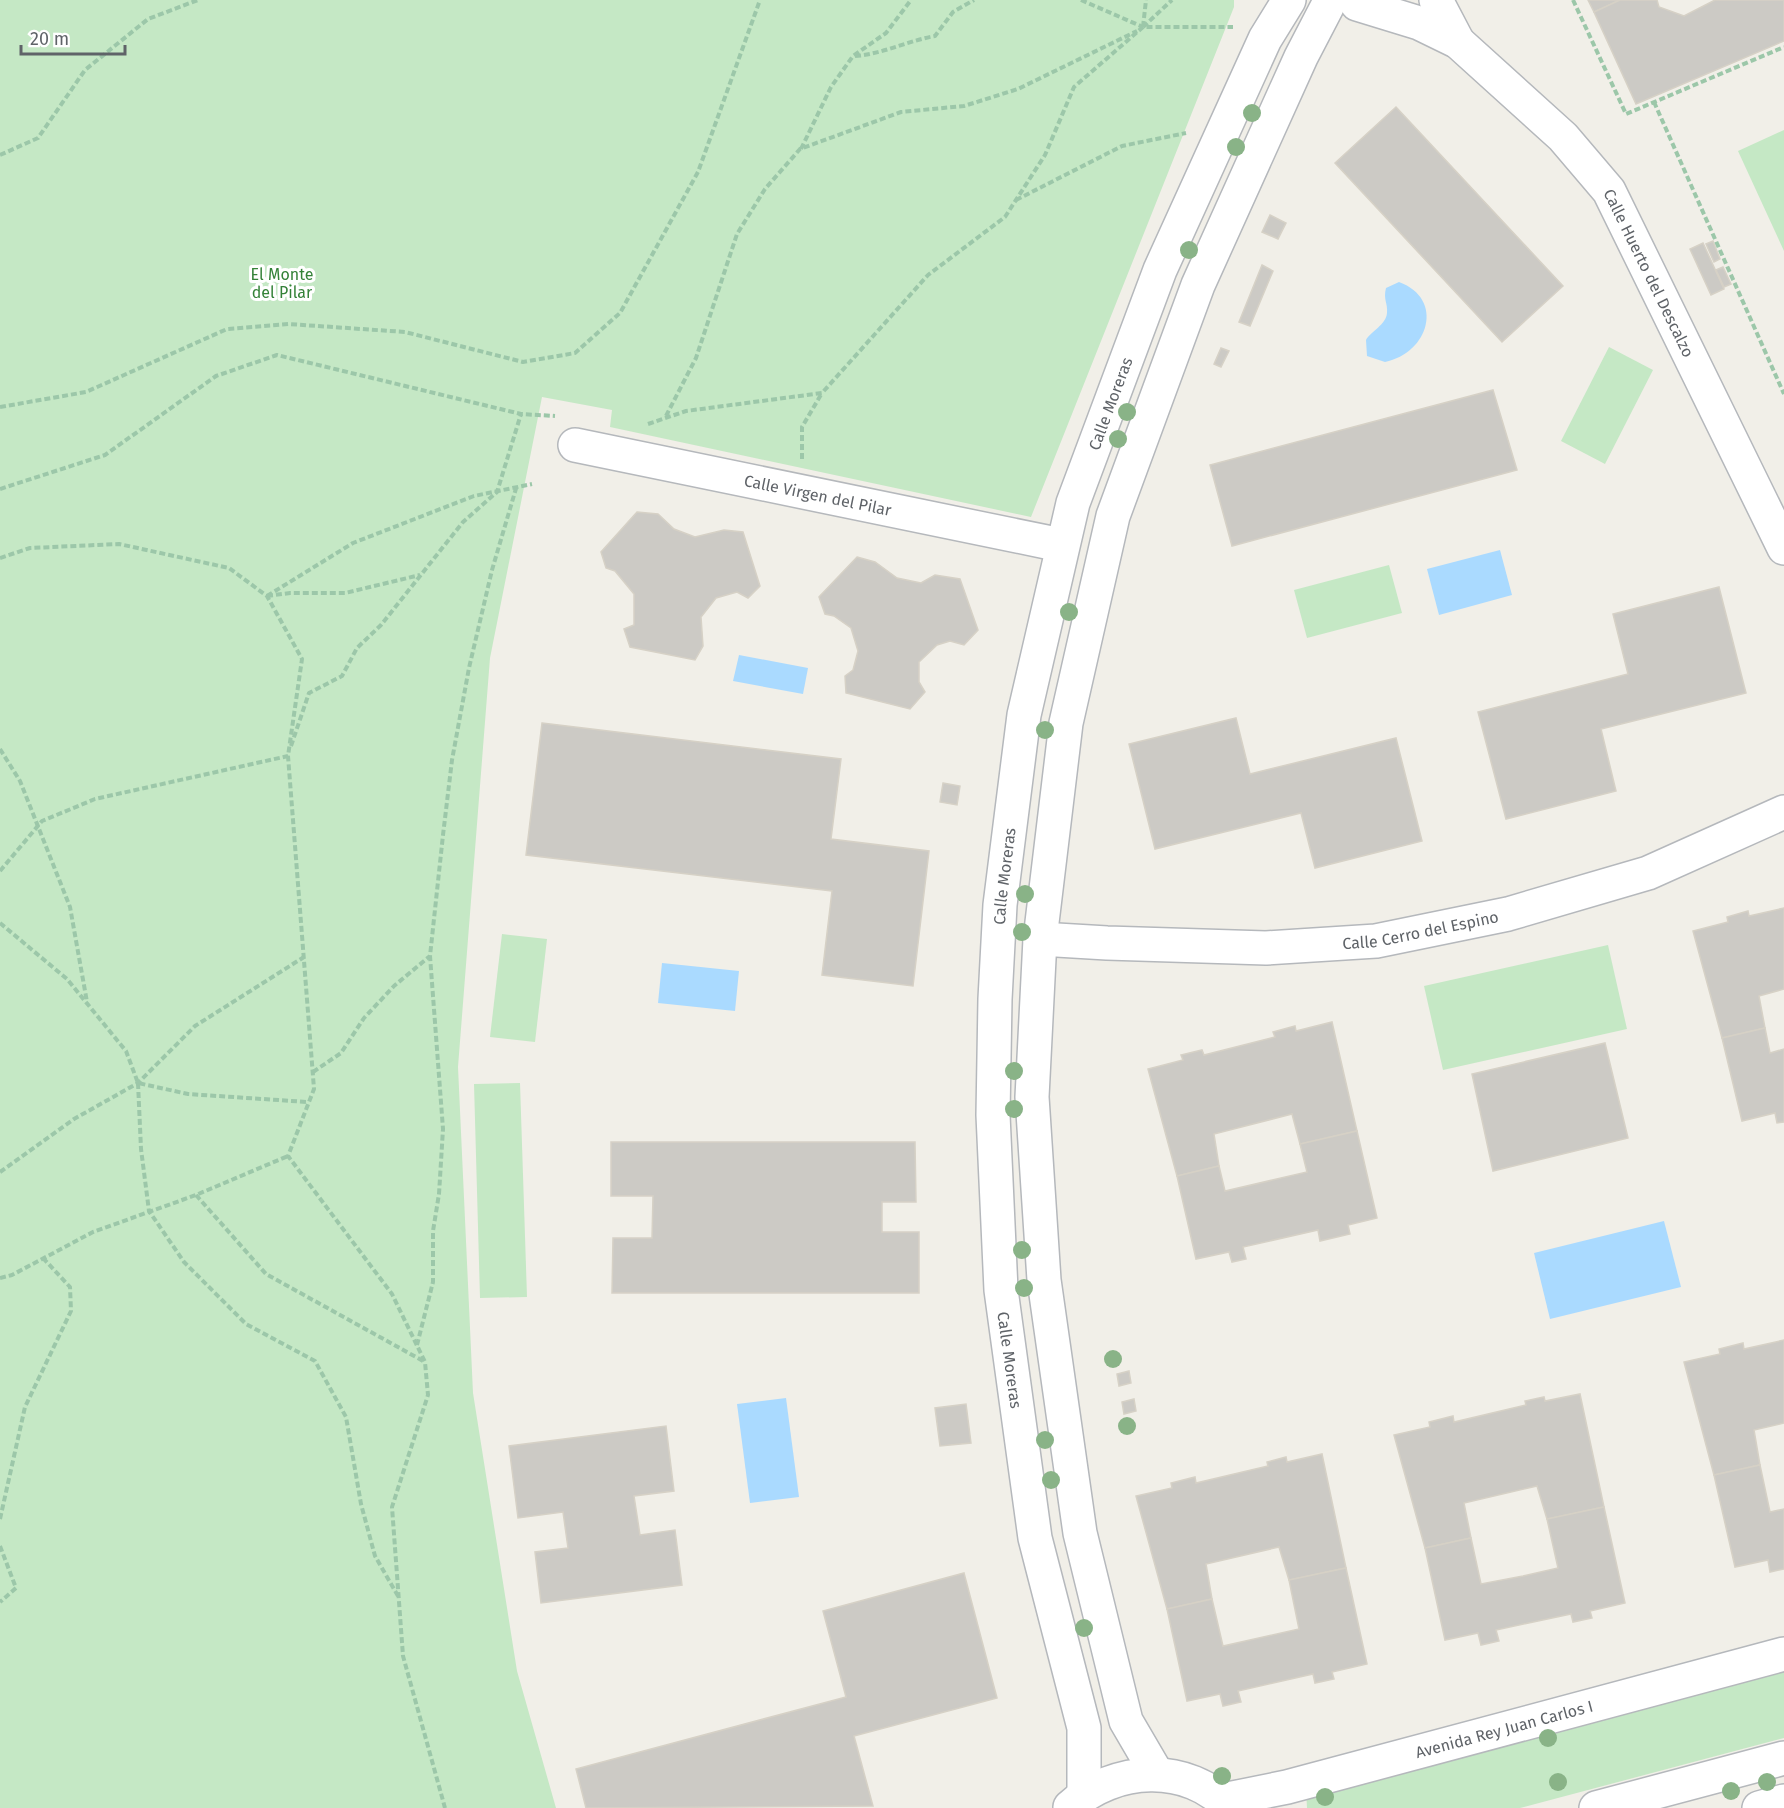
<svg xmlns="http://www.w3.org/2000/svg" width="1784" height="1808" viewBox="0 0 1784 1808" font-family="'Fira Sans',sans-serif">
<rect width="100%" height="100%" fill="#f1efe8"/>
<g fill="#c5e8c5">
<polygon points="0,0 1234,0 1234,7 1031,517 610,427 612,410 542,397 490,658 458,1067 473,1393 517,1671 556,1808 0,1808"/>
<polygon points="1784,130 1784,251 1738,151"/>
<polygon points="1609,347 1653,370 1605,464 1561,441"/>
<polygon points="1389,565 1402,613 1307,638 1294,590"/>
<polygon points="502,934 547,939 535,1042 490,1037"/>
<polygon points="1608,945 1627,1029 1443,1070 1424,986"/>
<polygon points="520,1083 527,1297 480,1298 474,1084"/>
<polygon points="1784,1664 1784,1738 1520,1808 1307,1808 1306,1789"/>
</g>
<g fill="#aadaff">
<path d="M1399,282C1445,299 1429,353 1385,362L1367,356L1366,340C1371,331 1386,325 1387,313C1388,303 1383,300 1386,288Z"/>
<polygon points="1500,550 1512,595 1439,615 1427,569"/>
<polygon points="739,655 808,668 803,694 733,681"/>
<polygon points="662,963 739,971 735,1011 658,1003"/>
<polygon points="1664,1221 1681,1287 1550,1319 1534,1253"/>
<polygon points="786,1398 799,1497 750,1503 737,1404"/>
</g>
<g fill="#cccac5" stroke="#d6d1c6" stroke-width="1.5">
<polygon points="1588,0 1620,0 1594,12"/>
<polygon points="1620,0 1657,0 1659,7 1684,16 1715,0 1784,0 1784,41 1636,104 1594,12"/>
<polygon points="1396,107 1563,286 1502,342 1335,163"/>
<polygon points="1270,215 1286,223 1278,239 1262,232"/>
<polygon points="1713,241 1720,259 1714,262 1706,244"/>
<polygon points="1703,243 1724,289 1711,295 1690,249"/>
<polygon points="1262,265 1273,271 1250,326 1239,322"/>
<polygon points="1723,267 1731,284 1724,287 1716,270"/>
<polygon points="1221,348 1229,351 1221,367 1214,364"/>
<polygon points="1493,390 1517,470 1232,546 1210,465"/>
<polygon points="637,512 658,514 674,529 695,537 724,530 743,532 760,586 748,598 737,592 716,598 701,617 703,646 695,660 630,647 624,629 634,625 634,594 615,571 606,568 601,552"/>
<polygon points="857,557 875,562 897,578 921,583 935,575 960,579 978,630 964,645 950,641 937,645 919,662 919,682 925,692 910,709 846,693 845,676 853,670 858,651 851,628 834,616 825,614 819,597"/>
<polygon points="1719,587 1746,693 1601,729 1616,791 1506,819 1478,712 1628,674 1613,614"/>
<polygon points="1236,718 1250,774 1396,738 1422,841 1315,868 1301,813 1155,849 1129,744"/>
<polygon points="542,723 841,759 831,839 929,851 913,986 822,975 832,891 526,855"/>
<polygon points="943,783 960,786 957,805 940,802"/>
<polygon points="1784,908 1784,989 1759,996 1765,1028 1722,1038 1693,931 1728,922 1727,917 1748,911 1749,916"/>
<polygon points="1332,1022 1357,1131 1300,1144 1292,1114 1214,1134 1219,1166 1177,1176 1148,1069 1183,1060 1181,1055 1202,1050 1204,1055 1275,1037 1273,1032 1295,1026 1296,1031"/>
<polygon points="1765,1028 1770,1053 1784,1049 1784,1122 1777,1123 1775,1113 1742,1121 1722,1038"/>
<polygon points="1605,1043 1628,1138 1493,1171 1472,1074"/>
<polygon points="1357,1131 1377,1218 1348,1225 1350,1234 1320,1241 1318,1230 1243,1247 1246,1259 1232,1262 1229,1252 1196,1259 1177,1176 1219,1166 1225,1191 1307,1172 1300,1144"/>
<polygon points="611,1142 915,1142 916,1202 882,1202 882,1232 919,1232 919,1293 612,1293 613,1238 652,1238 653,1196 611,1196"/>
<polygon points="1784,1340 1784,1423 1754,1430 1760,1465 1714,1475 1684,1362 1720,1354 1719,1349 1743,1343 1744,1349"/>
<polygon points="1129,1371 1131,1383 1119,1386 1117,1374"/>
<polygon points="1580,1394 1604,1507 1547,1519 1537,1486 1464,1503 1471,1538 1425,1548 1394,1435 1430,1427 1429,1422 1453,1416 1454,1422 1526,1405 1525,1401 1544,1397 1545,1401"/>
<polygon points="1134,1399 1136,1411 1124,1414 1122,1402"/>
<polygon points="966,1404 971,1443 940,1446 935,1408"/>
<polygon points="666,1426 674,1491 634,1496 640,1535 675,1530 682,1585 541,1603 535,1552 568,1548 563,1512 518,1518 509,1446"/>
<polygon points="1322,1454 1346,1568 1289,1580 1279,1547 1206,1564 1212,1599 1167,1609 1136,1496 1172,1488 1171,1483 1195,1477 1196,1483 1268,1466 1267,1462 1286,1457 1287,1462"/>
<polygon points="1760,1465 1770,1512 1784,1509 1784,1569 1770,1572 1768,1560 1735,1567 1714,1475"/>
<polygon points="1604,1507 1625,1603 1590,1611 1592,1618 1573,1622 1571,1614 1496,1630 1499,1641 1481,1645 1478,1633 1445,1640 1425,1548 1471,1538 1481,1584 1523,1576 1558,1568 1547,1519"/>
<polygon points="1346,1568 1367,1664 1332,1672 1334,1679 1315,1683 1313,1674 1238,1691 1241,1702 1223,1706 1220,1694 1187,1701 1167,1609 1212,1599 1223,1646 1299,1629 1289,1580"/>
<polygon points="964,1573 997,1698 854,1736 873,1806 586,1808 576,1769 846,1697 823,1611"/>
</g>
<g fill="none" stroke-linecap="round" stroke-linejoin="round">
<g stroke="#b5b8bc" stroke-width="36">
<g id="minor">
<polyline points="1436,0 1458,42"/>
<path id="s1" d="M1357,4L1419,23L1458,42L1563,137L1609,191L1784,548"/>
<path id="s2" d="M575,445L1061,545"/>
<path id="s3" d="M1040,939L1107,943L1266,948L1376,941L1508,914L1648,873L1784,812"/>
<polyline points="1157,1774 1126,1721 1080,1533 1044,1280 1032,1097 1040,939 1066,723 1113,516 1198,285 1301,57 1327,7"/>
<path id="s4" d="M1084,1794V1728L1035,1538L1001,1290L993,1115L995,999L1000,905L1024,715L1073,503L1160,270L1265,39L1289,0"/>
<path id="s5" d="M1223,1800L1287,1787L1784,1654"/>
<path d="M1070,1807C1114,1766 1188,1762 1230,1808"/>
<polyline points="1596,1808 1784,1758"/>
<polyline points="1759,1808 1784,1801"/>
</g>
</g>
<g stroke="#9cc7a9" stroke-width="4" stroke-dasharray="6 3" stroke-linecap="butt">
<polyline points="1081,0 1143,27"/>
<polyline points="1573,0 1626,114 1784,47"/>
<polyline points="1143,27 1172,0"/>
<polyline points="1143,27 1146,0"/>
<path d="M855,56C883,54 907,41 935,36L953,12L974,0"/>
<polyline points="1654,102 1784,394"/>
<polyline points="801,149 831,87 853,56 886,33 911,0"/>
<polyline points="0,155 38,138 85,70 148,19 198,0"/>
<polyline points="1016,200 1122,146 1186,133"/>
<polyline points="0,407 86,392 227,329 289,324 405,332 523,362 575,353 620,313 698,172 760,0"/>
<polyline points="666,416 696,358 737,234 765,189 800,149 901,112 964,106 1018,89 1137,31"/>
<polyline points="648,424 686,411 822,393 928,275 1005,217 1045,155 1074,87 1143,27 1233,27"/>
<polyline points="802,459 802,427 822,393"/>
<polyline points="0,489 105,455 216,376 277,355 521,414 555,416"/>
<polyline points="0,558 30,548 119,544 229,568 267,596 302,659 288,756 314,1089 288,1156 392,1294 425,1362 428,1395 392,1507 403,1656 445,1808"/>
<polyline points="267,596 353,543 474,496 532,484"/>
<polyline points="267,596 290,593 345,593 420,575"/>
<polyline points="291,746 309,693 342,676 357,648 381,625 463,522 497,492 521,414"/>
<polyline points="0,749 20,781 70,907 87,1002"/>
<polyline points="0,871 42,821 95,799 288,756"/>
<polyline points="0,923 67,979 126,1051 138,1083 188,1094 307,1102"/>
<polyline points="313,1072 341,1053 364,1018 394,986 430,956"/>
<polyline points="138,1083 141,1149 149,1211 184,1262 246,1324 315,1361 346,1417 361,1504 375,1556 398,1596"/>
<polyline points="0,1172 74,1119 138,1083 195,1026 304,957"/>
<polyline points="196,1195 266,1274 425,1362"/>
<polyline points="0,1278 12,1275 93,1232 196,1195 288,1156"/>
<polyline points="417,1345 433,1282 433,1231 439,1194 443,1129 430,956 443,835 452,760 469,668 492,570 517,485"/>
<polyline points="0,1519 25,1407 71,1311 70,1287 43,1258"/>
<polyline points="0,1546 16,1588 0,1602"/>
</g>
<use href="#minor" stroke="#fff" stroke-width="33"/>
</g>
<g fill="#89b387">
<circle cx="1252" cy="113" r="9"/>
<circle cx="1236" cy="147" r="9"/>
<circle cx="1189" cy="250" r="9"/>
<circle cx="1127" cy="412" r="9"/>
<circle cx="1118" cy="439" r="9"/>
<circle cx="1069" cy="612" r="9"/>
<circle cx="1045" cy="730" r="9"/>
<circle cx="1025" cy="894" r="9"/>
<circle cx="1022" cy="932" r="9"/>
<circle cx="1014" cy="1071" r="9"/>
<circle cx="1014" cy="1109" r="9"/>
<circle cx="1022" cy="1250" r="9"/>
<circle cx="1024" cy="1288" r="9"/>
<circle cx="1113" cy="1359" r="9"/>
<circle cx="1127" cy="1426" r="9"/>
<circle cx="1045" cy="1440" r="9"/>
<circle cx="1051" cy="1480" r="9"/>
<circle cx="1084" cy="1628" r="9"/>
<circle cx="1548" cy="1738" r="9"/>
<circle cx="1222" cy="1776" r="9"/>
<circle cx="1558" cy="1782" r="9"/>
<circle cx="1767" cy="1782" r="9"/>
<circle cx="1731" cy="1791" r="9"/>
<circle cx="1325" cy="1797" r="9"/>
</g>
<g text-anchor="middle" stroke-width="6" stroke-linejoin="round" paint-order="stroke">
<g font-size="16" fill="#348238" stroke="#fff">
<text x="282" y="280">El Monte<tspan x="282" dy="18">del Pilar</tspan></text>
</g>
<g font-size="16" fill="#5f6368" stroke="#fff">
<text dy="6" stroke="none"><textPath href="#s1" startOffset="412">Calle Huerto del Descalzo</textPath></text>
<text dy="6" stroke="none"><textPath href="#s4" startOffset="1413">Calle Moreras</textPath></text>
<text dy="6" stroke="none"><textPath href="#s2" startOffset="248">Calle Virgen del Pilar</textPath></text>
<text dy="6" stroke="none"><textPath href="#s4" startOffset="927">Calle Moreras</textPath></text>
<text dy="6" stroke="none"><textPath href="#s3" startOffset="382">Calle Cerro del Espino</textPath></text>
<text transform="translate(1010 1360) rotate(82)" y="6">Calle Moreras</text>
<text dy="6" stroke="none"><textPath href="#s5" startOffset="290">Avenida Rey Juan Carlos I</textPath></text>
</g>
</g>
<path d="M21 45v9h104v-9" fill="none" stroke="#5f6368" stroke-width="3"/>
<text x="30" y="45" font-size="18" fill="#5f6368" stroke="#ffffff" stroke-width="4.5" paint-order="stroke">20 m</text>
</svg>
